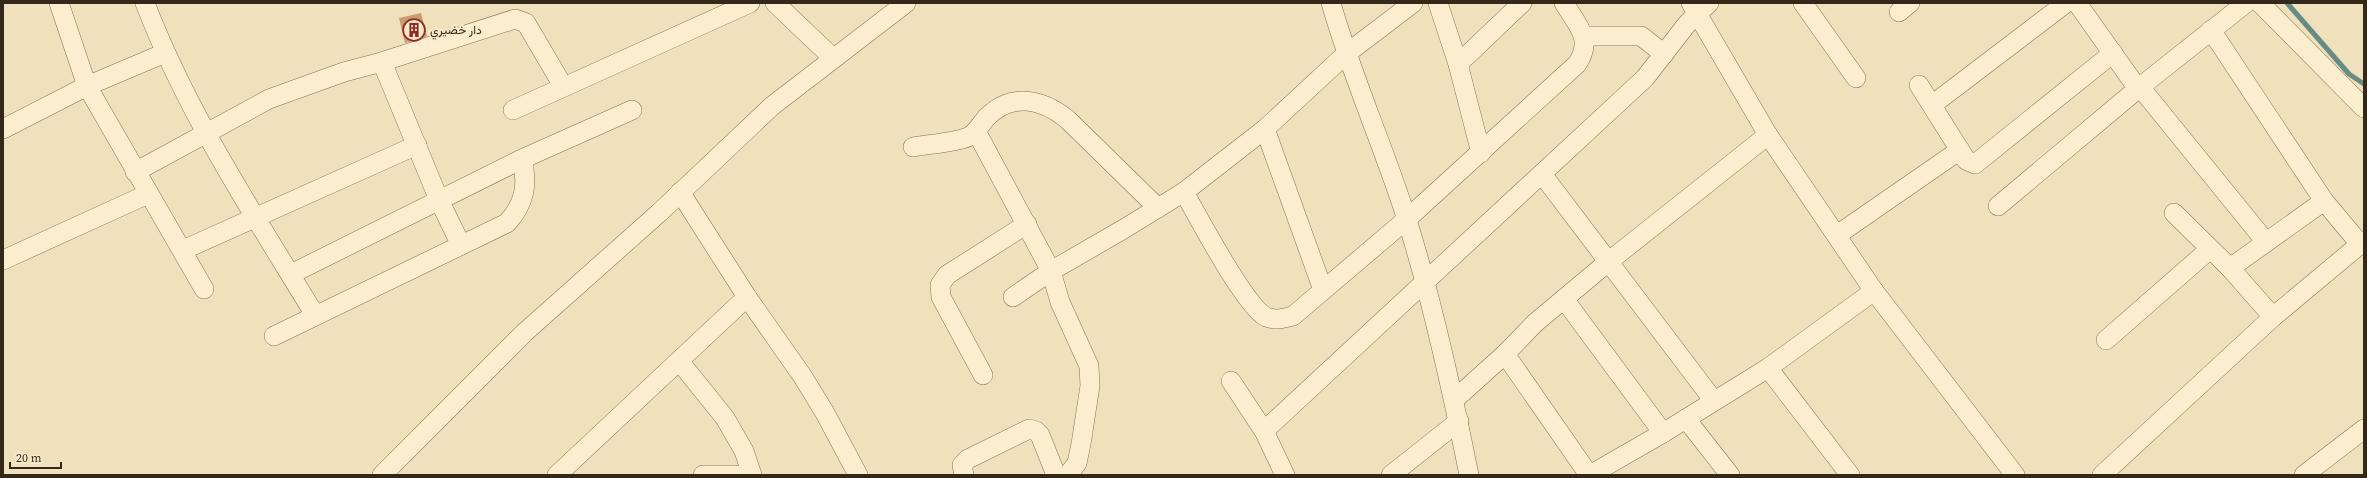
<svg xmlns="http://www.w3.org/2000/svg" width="2367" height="478" viewBox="0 0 2367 478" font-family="'Source Serif 4',Vazirmatn,serif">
<rect width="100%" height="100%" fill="#efe1bb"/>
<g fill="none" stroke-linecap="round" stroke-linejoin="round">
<polyline stroke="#678c85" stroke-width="5" points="2287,3 2349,74 2364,84"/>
</g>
<polygon fill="#ce9b6f" points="421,13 427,36 405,43 399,18"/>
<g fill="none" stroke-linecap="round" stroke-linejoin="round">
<g stroke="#867155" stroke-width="20">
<g id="minor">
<polyline points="59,3 87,86 204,289"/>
<path d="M145,3C188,115 253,213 315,315"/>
<polyline points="775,3 833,58"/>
<path d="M1331,3C1352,77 1384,147 1407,220C1433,303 1452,390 1469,475"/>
<polyline points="1438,3 1458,64 1481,153"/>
<polyline points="1691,3 1768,135 1874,291 2015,475"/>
<polyline points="1803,3 1856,78"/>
<polyline points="2077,3 2138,89"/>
<polyline points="2260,3 2364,108"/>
<polyline points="1899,12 1910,3"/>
<polyline points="2211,30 2324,201 2360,244"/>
<polyline points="1584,36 1641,36 1664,54"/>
<polyline points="382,62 439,200 461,245"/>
<polyline points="1458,64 1522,3"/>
<polyline points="1919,85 1966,160 1975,164 2113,53"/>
<polyline points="2140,87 2266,242"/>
<polyline points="1932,105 2066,3"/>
<polyline points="513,110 750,3"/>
<polyline points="3,129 87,86 165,53"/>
<polyline points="1265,129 1323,290"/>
<polyline points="976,131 1051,271 1060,302 1089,366 1090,386 1081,444 1077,463 1068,475"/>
<path d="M913,147C929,144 954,143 968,137C977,133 981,123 987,117C1012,92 1042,99 1067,119L1158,208"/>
<polyline points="135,172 269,99 344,72 378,63 515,19 526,23 563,86"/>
<polyline points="1542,174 1714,401"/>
<polyline points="680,192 747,297 803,377 825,413 858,475"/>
<path d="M1184,192C1198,217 1245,306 1266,317C1276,321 1283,318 1293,316L1407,219L1577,64C1594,39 1577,25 1564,3"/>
<polyline points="1998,206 2140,87 2246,3"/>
<polyline points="2174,213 2230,268 2273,317"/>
<polyline points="1837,235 1960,150"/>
<polyline points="183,250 417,145"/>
<polyline points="3,260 148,194"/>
<polyline points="2230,268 2324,201"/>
<polyline points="291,274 522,159 632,110"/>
<polyline points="1013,297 1051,271 1122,230 1184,192 1265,129 1346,54 1413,3"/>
<polyline points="1564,299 1663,433"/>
<path d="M274,336L507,223C525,204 528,184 522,159"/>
<polyline points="2106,340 2210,249"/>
<polyline points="1505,354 1589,475"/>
<polyline points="680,362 725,418 744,451 752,475"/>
<polyline points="1768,368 1850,475"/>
<polyline points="983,375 941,297 940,285 947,275 1027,224"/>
<polyline points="1231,381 1264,431 1285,475"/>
<polyline points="1454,400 1505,354 1535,323 1608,262 1768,135"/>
<polyline points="1686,419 1730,475"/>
<polyline points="1264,431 1645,78 1687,24 1709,3"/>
<polyline points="382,475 524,333 660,212 772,106 906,3"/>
<polyline points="557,475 747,297"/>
<polyline points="703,475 736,475"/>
<polyline points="964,475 962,465 968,459 1029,429 1036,431 1040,435 1056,475"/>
<polyline points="1391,475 1459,421"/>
<polyline points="1590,475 1663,433 1768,368 1874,291"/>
<polyline points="2102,475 2273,317 2364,241"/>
<polyline points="2304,475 2364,429"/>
</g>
</g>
<use href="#minor" stroke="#faeece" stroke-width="19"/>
</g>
<defs>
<g id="building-ring" transform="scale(1.15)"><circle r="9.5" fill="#f6ebcb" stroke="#962723" stroke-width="1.5"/><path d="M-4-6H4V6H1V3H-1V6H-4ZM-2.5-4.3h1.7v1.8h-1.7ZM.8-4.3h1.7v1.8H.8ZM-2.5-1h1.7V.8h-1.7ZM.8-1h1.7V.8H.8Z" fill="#962723"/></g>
</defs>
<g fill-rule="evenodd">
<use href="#building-ring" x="414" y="30"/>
</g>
<g text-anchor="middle" stroke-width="4" stroke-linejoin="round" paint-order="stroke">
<g font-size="12" fill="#34281a" stroke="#f6ebcb" text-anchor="start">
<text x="430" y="34">دار خضيري</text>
</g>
</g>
<rect width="2367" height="478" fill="none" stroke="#34281a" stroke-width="8"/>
<path d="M10 462v6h51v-6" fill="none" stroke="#34281a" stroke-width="2"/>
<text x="16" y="462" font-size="12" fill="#34281a" stroke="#f6ebcb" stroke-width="3" paint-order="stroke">20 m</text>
</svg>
